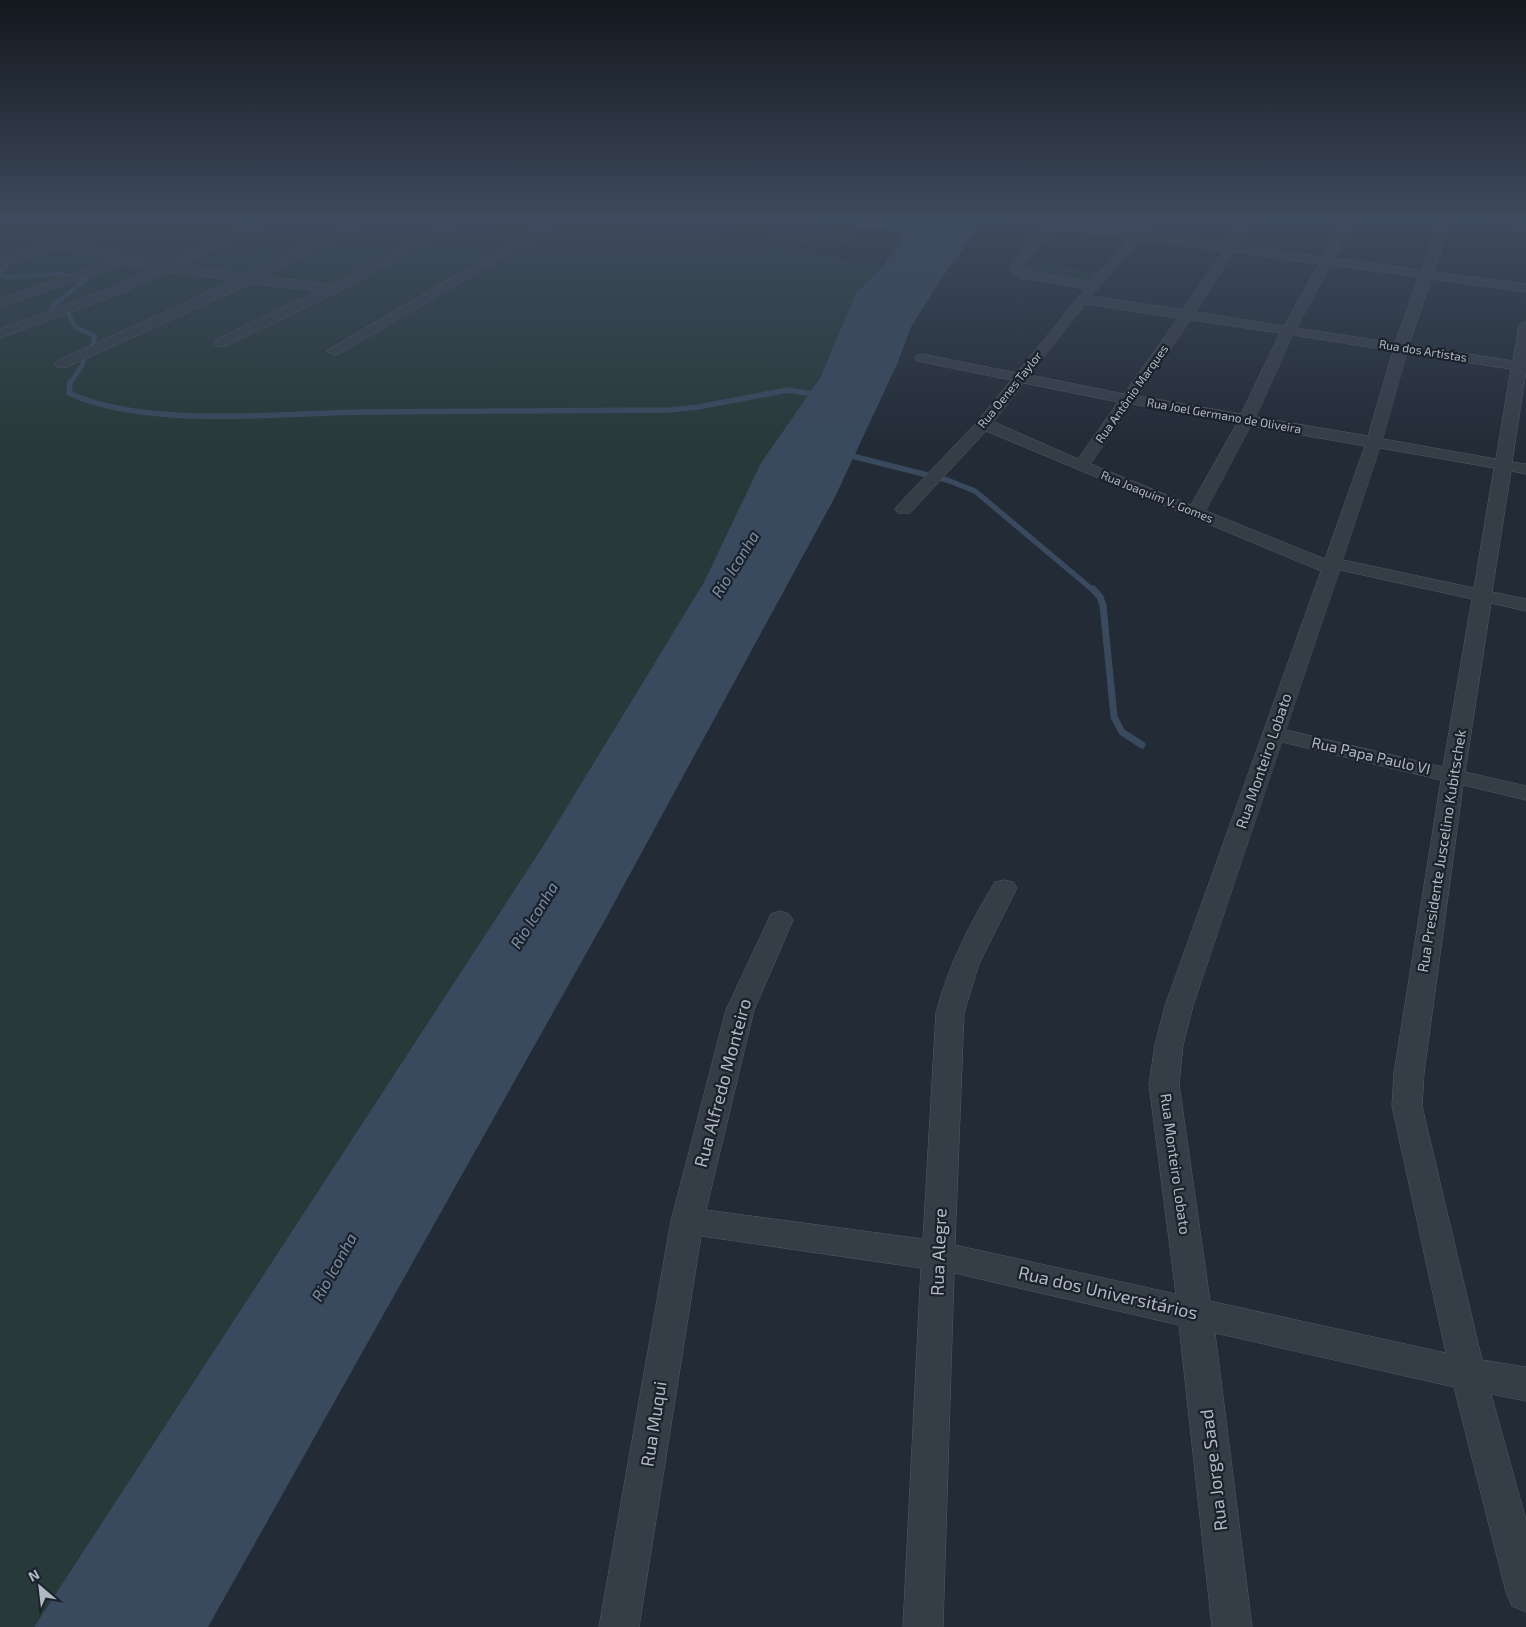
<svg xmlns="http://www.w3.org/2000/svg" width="1526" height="1627" viewBox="0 0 1526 1627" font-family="'Exo 2',sans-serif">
<rect width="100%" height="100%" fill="#222b36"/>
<g fill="#273939">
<polygon points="0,221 604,221 836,256 844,260 885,264 856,293 820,378 762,463 704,582 543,846 34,1627 0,1627"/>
<polygon points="715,221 879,221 857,232 844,245 830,250 759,233 730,230"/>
<polygon points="1030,262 1106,273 1095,288 1019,275"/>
</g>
<polygon fill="#39495e" points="912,221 983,221 939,282 911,327 898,362 835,497 605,920 208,1627 34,1627 543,846 704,582 761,463 820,378 856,293 885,264"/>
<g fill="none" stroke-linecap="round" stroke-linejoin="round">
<g stroke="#39495e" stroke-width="4.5">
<polyline points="819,221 916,229"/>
<polyline points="0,262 7,267 0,272"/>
<polyline points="0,275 8,277 61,274 86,279 52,306 53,309 68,313 75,327 95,336 93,345 85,354 83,364 70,384"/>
</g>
<g stroke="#39495e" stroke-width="5.5">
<path d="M70,382L69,393C147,429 279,413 365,412C466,411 567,411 668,410L698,407L788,390L819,395"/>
<polyline points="844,454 947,480 975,491 1094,591"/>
</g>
<polyline stroke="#39495e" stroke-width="7" points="1093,589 1100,597 1103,605 1114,717 1122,732 1142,745"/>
<g stroke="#535b64" stroke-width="1">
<g id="minor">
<polygon points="258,221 274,221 180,266 248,274 353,221 369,221 264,276 330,285 453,221 468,221 337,292 226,346 216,346 214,343 216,340 317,291 252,283 67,367 57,367 55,364 57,361 235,280 167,272 117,295 0,338 0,329 107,289 153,269 127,263 0,307 0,299 112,260 64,250 49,251 0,267 0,259 44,244 64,242 164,263"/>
<polygon points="550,221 565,221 339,354 334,355 327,351"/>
<path d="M1048,221L1134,231L1142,222L1146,221L1152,225L1146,233L1227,244L1242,221H1254L1238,245L1323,257L1340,221H1352L1334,258L1422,270L1439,221H1451L1434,272L1526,284V292L1431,279L1409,345L1513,361L1519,325L1526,321V371L1512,462L1526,464V474L1511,471L1492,592L1526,599V611L1491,603L1465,772L1526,786V800L1463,785L1424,1073L1422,1106L1482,1360L1526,1367V1401L1491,1394L1526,1520V1612L1512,1606L1506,1592L1454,1387L1215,1333L1252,1627H1212L1179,1325L954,1273L943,1627H903L921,1268L701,1236L639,1627H599L671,1221L726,1010L771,914L780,911L789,914L793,920L754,1010L706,1210L923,1239L936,1013C948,966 970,923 995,882L1004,880L1013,882L1017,888L979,964L964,1013L955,1245L1176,1294L1149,1084L1155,1045L1165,1006L1321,571L986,431L910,513H898L895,509L898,505L978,421L1011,380L917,361L915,358L917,355L922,354L1017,373L1085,289L1021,278L1009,269L1019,253ZM1055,228L1129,238L1091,282L1030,272L1022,268ZM1140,240L1223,251L1183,310L1092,296ZM1234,252L1319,264L1284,326L1196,312ZM1331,265L1419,277L1395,343L1297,328ZM1086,304L1178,318L1124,394L1030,375ZM1191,320L1280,333L1241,414L1138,396ZM1293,335L1393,351L1368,436L1256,417ZM1407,353L1511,369L1496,459L1383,439ZM1024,383L1118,402L1078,459L994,422ZM1132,404L1237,423L1191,505L1091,464ZM1251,426L1365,446L1325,559L1206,511ZM1380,448L1494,468L1474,588L1343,560ZM1340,570L1472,599L1443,767L1286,730ZM1282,742L1441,780L1394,1073L1392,1106L1446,1353L1210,1301L1179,1084L1183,1045L1193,1006Z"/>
<polygon points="1491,221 1526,221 1526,229 1497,225"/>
</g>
</g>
<use href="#minor" fill="#353d47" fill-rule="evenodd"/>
</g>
<linearGradient id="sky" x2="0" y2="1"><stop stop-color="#13181e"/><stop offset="0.49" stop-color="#3e4a5d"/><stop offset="1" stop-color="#3e4a5d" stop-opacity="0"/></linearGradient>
<rect width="1526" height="449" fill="url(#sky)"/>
<g text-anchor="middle" stroke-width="4.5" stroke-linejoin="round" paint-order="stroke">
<g font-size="12" fill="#b0b8c3" stroke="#1b222b">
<text transform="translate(1423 351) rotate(9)" y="4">Rua dos Artistas</text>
<text transform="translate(1010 390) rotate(-51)" y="4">Rua Oenes Taylor</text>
<text transform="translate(1132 394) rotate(-55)" y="4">Rua Antônio Marques</text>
<text transform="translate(1224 416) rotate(10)" y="4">Rua Joel Germano de Oliveira</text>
<text transform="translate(1157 497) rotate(22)" y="4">Rua Joaquim V. Gomes</text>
</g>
<g font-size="15" fill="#b0b8c3" stroke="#1b222b">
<text transform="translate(1371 756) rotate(13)" y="5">Rua Papa Paulo VI</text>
<text transform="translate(1264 761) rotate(-71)" y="5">Rua Monteiro Lobato</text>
<text transform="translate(1442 851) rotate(-81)" y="5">Rua Presidente Juscelino Kubitschek</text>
<text transform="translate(1175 1164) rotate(82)" y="5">Rua Monteiro Lobato</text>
</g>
<g font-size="16" font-style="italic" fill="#7b8fa9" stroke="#1b222b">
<text transform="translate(735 564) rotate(-58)" y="6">Rio Iconha</text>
<text transform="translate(534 915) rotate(-58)" y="6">Rio Iconha</text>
<text transform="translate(334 1267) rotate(-61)" y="6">Rio Iconha</text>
</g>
<g font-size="18" fill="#b0b8c3" stroke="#1b222b">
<text transform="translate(723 1083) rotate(-75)" y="6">Rua Alfredo Monteiro</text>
<text transform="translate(939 1252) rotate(-88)" y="6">Rua Alegre</text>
<text transform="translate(1108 1293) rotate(13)" y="6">Rua dos Universitários</text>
<text transform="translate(654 1424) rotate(-81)" y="6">Rua Muqui</text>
<text transform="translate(1214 1470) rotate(-97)" y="6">Rua Jorge Saad</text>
</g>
</g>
<g transform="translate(40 1587) rotate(332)" stroke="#1b222b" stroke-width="4" paint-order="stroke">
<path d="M0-4L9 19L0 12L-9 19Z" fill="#b0b8c3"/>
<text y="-8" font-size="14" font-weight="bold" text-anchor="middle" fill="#b0b8c3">N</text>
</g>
</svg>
